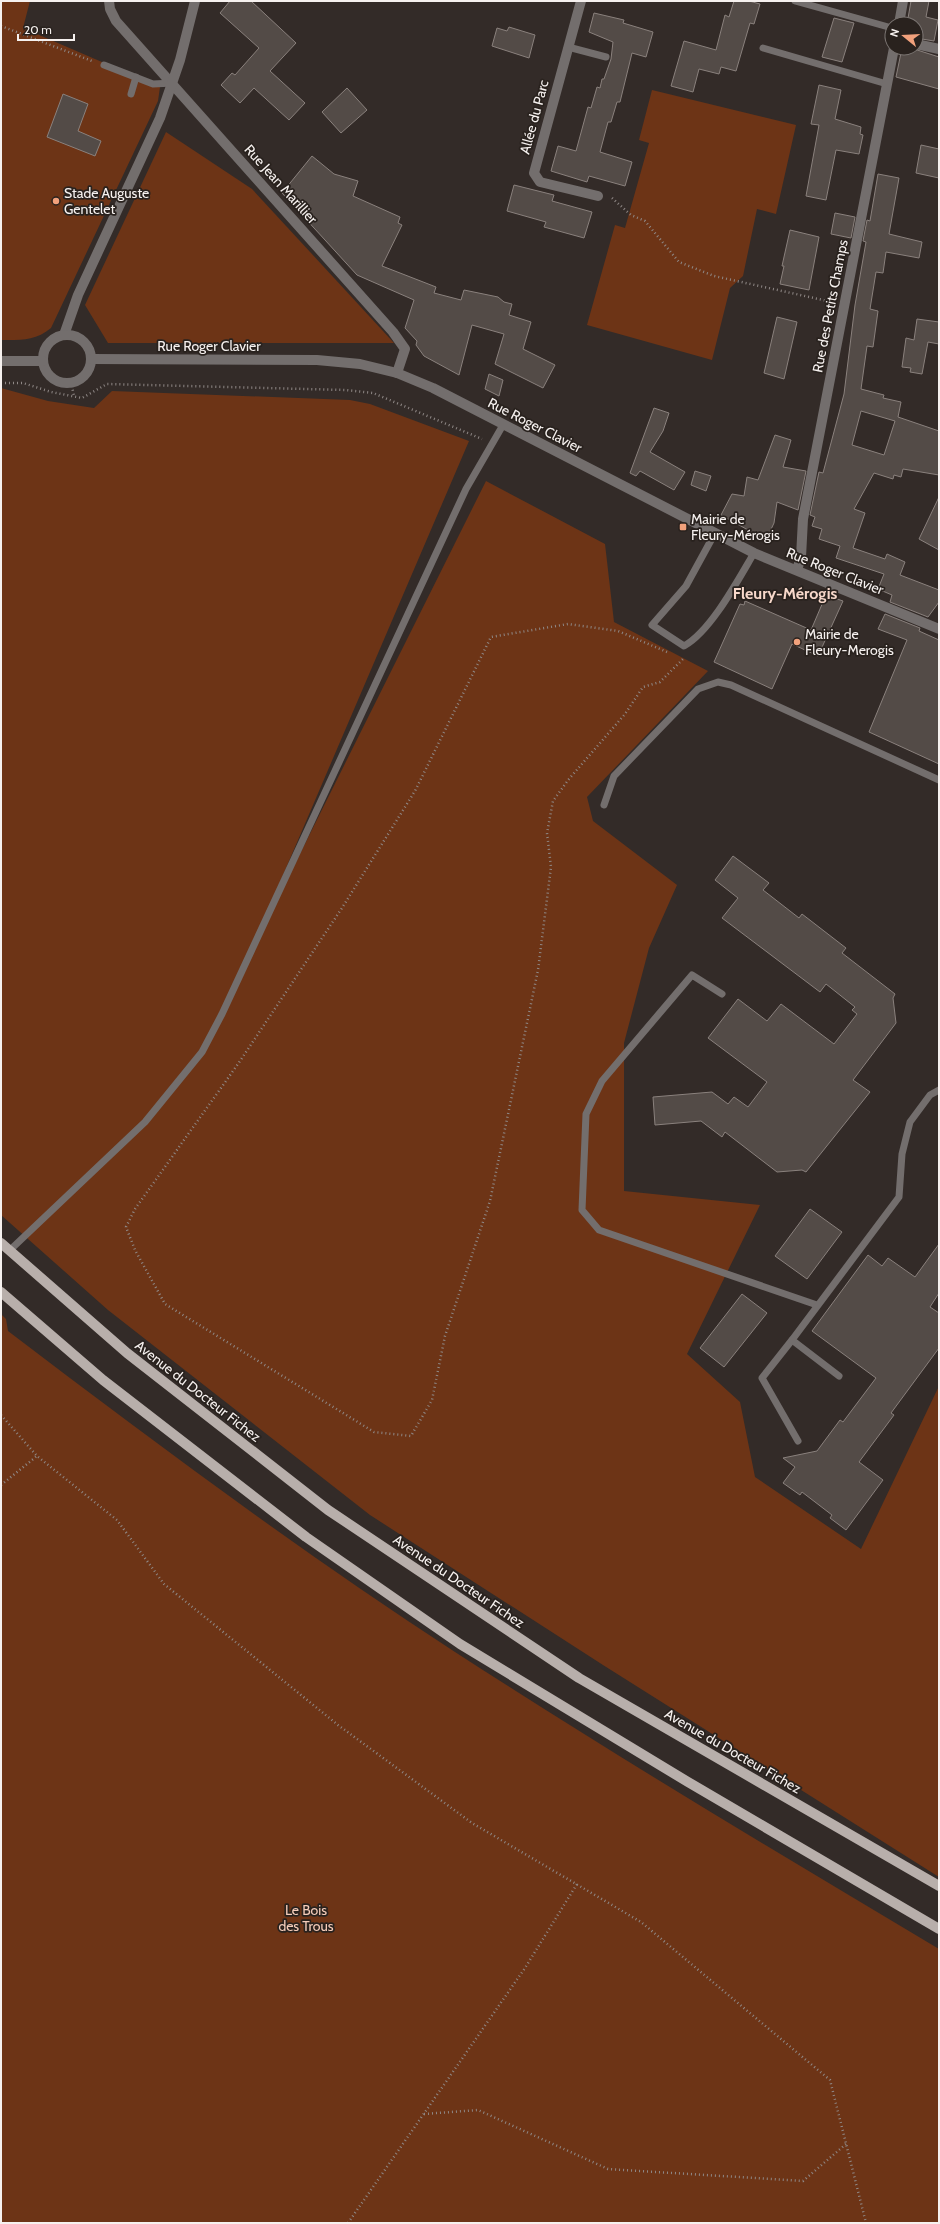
<svg xmlns="http://www.w3.org/2000/svg" width="940" height="2224" viewBox="0 0 940 2224" font-family="Cabin,sans-serif">
<rect width="100%" height="100%" fill="#332b28"/>
<g fill="#6d3416">
<path d="M1,1H30L23,28L160,87L158,101L51,328C35,341 21,340 1,340Z"/>
<polygon points="652,90 796,125 776,214 757,209 743,276 730,288 712,360 587,325 615,225 625,228 649,143 639,140"/>
<polygon points="166,132 252,189 394,343 108,343 85,305"/>
<polygon points="1,388 48,401 94,408 112,391 350,400 370,404 469,441 244,966 486,481 605,544 614,622 708,671 587,797 593,821 677,885 649,948 624,1043 624,1191 760,1205 687,1354 740,1402 755,1477 861,1549 939,1386 939,1877 603,1665 370,1515 108,1310 1,1215"/>
<path d="M1,1314L6,1319L8,1331C154,1442 301,1552 455,1652C614,1755 776,1852 939,1949V2223H1Z"/>
</g>
<g fill="#534b47" stroke="#8a817d" fill-rule="evenodd">
<polygon points="230,1 251,1 296,43 270,71 305,103 289,120 254,88 240,103 221,85 232,73 235,75 259,48 220,13"/>
<polygon points="734,1 749,1 760,4 754,24 750,23 736,71 721,67 719,74 699,69 693,92 671,86 684,41 716,50 725,15 729,17"/>
<polygon points="911,1 929,1 926,17 938,20 934,41 916,38 916,24 907,24"/>
<polygon points="594,13 624,20 623,23 653,32 646,57 632,53 620,102 617,102 611,122 608,122 600,152 632,162 625,186 589,176 587,182 551,171 558,146 576,151 588,107 591,108 597,87 600,88 602,79 604,79 611,59 613,42 589,32"/>
<polygon points="834,18 854,23 842,62 822,57"/>
<polygon points="509,27 535,35 529,58 492,46 497,28 507,31"/>
<polygon points="902,48 911,48 939,57 939,89 896,77"/>
<polygon points="819,85 841,90 835,119 861,127 860,134 863,135 859,154 836,150 826,200 806,196 819,125 811,124"/>
<polygon points="347,88 367,110 341,133 322,112"/>
<polygon points="63,94 88,104 78,131 101,141 95,156 47,137"/>
<polygon points="921,145 939,149 939,178 916,173"/>
<polygon points="312,156 334,174 358,181 353,196 400,217 398,223 402,225 382,266 436,287 434,293 461,300 464,290 498,297 504,302 512,304 509,315 531,322 523,349 555,365 543,388 495,364 504,334 472,325 459,375 424,356 416,345 417,341 405,328 414,300 357,275 282,193"/>
<path d="M878,174L899,178L889,234L922,242L919,258L886,252L883,273L876,272L870,309L878,311L873,347L867,346L861,389L884,395L883,398L901,402L898,417L939,431V475L903,469L901,477L894,475L893,479L874,473L854,509L865,513L853,548L885,559L887,554L905,562L900,575L939,590V602L928,617L890,602L892,595L878,589L884,574L836,558L840,546L819,539L822,529L812,526L815,517L810,515L819,472L823,473L844,394L855,305L866,242L863,241L867,220L870,221ZM861,411L895,421L884,455L852,445Z"/>
<polygon points="514,185 554,195 552,201 592,212 584,238 544,227 546,222 507,211"/>
<polygon points="835,213 855,217 851,238 831,234"/>
<polygon points="790,230 819,237 809,290 780,284 784,266 782,266"/>
<polygon points="777,317 797,322 784,379 764,373"/>
<polygon points="917,319 939,322 939,344 928,342 922,374 910,372 911,368 902,367 906,338 914,340"/>
<polygon points="489,374 503,380 499,396 485,389"/>
<polygon points="654,408 669,413 663,431 650,452 685,472 674,490 640,471 636,476 630,473"/>
<polygon points="775,435 791,440 783,467 806,471 798,510 777,502 774,523 766,540 721,515 732,494 744,496 747,477 758,480"/>
<polygon points="695,471 711,476 706,491 691,485"/>
<polygon points="939,497 939,550 919,539"/>
<polygon points="826,595 843,601 818,656 792,644 772,689 714,662 740,604 744,605 745,601 811,630"/>
<polygon points="885,614 920,628 919,631 939,640 939,764 869,732 907,640 878,629"/>
<polygon points="733,856 769,883 763,890 799,918 802,914 846,948 842,953 895,994 893,998 896,1023 853,1080 870,1092 806,1172 802,1170 777,1172 725,1132 722,1137 701,1121 655,1125 653,1097 712,1092 728,1104 734,1097 748,1107 767,1082 708,1038 738,999 767,1021 781,1004 834,1044 857,1014 852,1010 855,1007 826,984 820,992 722,918 738,898 715,880"/>
<polygon points="810,1209 842,1232 807,1279 775,1256"/>
<polygon points="939,1244 939,1293 930,1307 939,1313 939,1348 891,1413 894,1415 859,1462 883,1480 846,1530 830,1518 832,1515 802,1492 800,1495 783,1483 795,1467 783,1458 817,1451 840,1420 843,1422 876,1378 812,1331 868,1255 882,1266 888,1258 915,1277"/>
<polygon points="742,1294 767,1313 724,1367 700,1348"/>
</g>
<g fill="none" stroke-linecap="round" stroke-linejoin="round">
<g stroke="#8f8886" stroke-width="2.5" stroke-dasharray="1 3" stroke-linecap="butt">
<polyline points="1,26 92,61"/>
<polyline points="612,198 631,215 645,221 679,262 714,276 832,302"/>
<polyline points="71,382 74,396"/>
<polyline points="1,383 23,383 51,392 82,398 107,384 346,390 373,393 482,439"/>
<polyline points="667,652 618,631 568,624 491,637 415,791 342,908 238,1064 135,1209 126,1227 135,1250 165,1304 374,1432 411,1436 432,1400 445,1336 490,1201 538,970 551,867 547,833 553,801 569,779 625,714 643,687 660,682 683,659"/>
<polyline points="1,1415 37,1456 117,1520 164,1584 338,1725 472,1823 641,1922 830,2080 866,2223"/>
<polyline points="1,1485 37,1456"/>
<polyline points="424,2114 478,2110 608,2169 803,2181 846,2144"/>
<polyline points="348,2223 525,1968 577,1884"/>
</g>
<g stroke="#736e6d" stroke-width="7">
<polyline points="795,1 892,28"/>
<polyline points="568,47 606,57"/>
<polyline points="763,48 887,84"/>
<polyline points="104,65 153,84 173,83"/>
<polyline points="131,94 136,77"/>
<path d="M715,533L686,586L652,625L684,646C711,631 738,580 754,553"/>
<polyline points="604,805 614,776 698,689 718,682 731,685 939,780"/>
<polyline points="722,994 692,975 602,1081 586,1114 582,1210 599,1230 817,1305"/>
<polyline points="9,1251 145,1122 202,1052 222,1014 466,489 503,425"/>
<polyline points="792,1340 762,1378 798,1441"/>
<polyline points="839,1376 792,1340 899,1197 902,1154 910,1122 930,1095 939,1090"/>
</g>
<g stroke="#736e6d" stroke-width="10">
<polyline points="109,1 110,9 116,21 393,332 405,349 397,373"/>
<polyline points="581,1 534,173 540,182 598,196"/>
<polyline points="899,24 903,1"/>
<polyline points="916,44 939,49"/>
<polyline points="64,335 78,295 160,118 180,60 195,1"/>
<circle cx="67" cy="359" r="24"/>
<polyline points="91,359 317,360 360,364 397,373 433,388 754,553 939,629"/>
<polyline points="1,361 43,361"/>
<polyline points="797,570 801,557 803,519 894,48"/>
</g>
<g stroke="#b8afab" stroke-width="10">
<polyline points="1,1243 127,1353 328,1510 579,1678 939,1886"/>
<polyline points="1,1292 103,1380 306,1537 460,1644 688,1782 939,1929"/>
</g>
</g>
<g fill="#f1a17c" stroke="#29221e" stroke-width="1.5">
<circle cx="56" cy="201" r="4"/>
<rect x="679" y="523" width="8" height="8" rx="2"/>
<circle cx="797" cy="642" r="4"/>
</g>
<g text-anchor="middle" stroke-width="3.5" stroke-linejoin="round" paint-order="stroke">
<g font-size="14" fill="#f6f1ef" stroke="#29221e">
<text transform="translate(534 117) rotate(-75)" y="5">Allée du Parc</text>
<text transform="translate(281 184) rotate(48)" y="5">Rue Jean Marillier</text>
<text transform="translate(830 306) rotate(-79)" y="5">Rue des Petits Champs</text>
<text x="209" y="351">Rue Roger Clavier</text>
<text transform="translate(535 425) rotate(27)" y="5">Rue Roger Clavier</text>
<text transform="translate(835 571) rotate(22)" y="5">Rue Roger Clavier</text>
<text transform="translate(198 1391) rotate(38)" y="5">Avenue du Docteur Fichez</text>
<text transform="translate(459 1581) rotate(34)" y="5">Avenue du Docteur Fichez</text>
<text transform="translate(733 1751) rotate(30)" y="5">Avenue du Docteur Fichez</text>
</g>
<g font-size="14" fill="#f6f1ef" stroke="#29221e" text-anchor="start">
<text x="64" y="198">Stade Auguste<tspan x="64" dy="16">Gentelet</tspan></text>
<text x="691" y="524">Mairie de<tspan x="691" dy="16">Fleury-Mérogis</tspan></text>
<text x="805" y="639">Mairie de<tspan x="805" dy="16">Fleury-Merogis</tspan></text>
</g>
<g font-size="14" fill="#f5ccb9" stroke="#29221e">
<text x="306" y="1915">Le Bois<tspan x="306" dy="16">des Trous</tspan></text>
</g>
<g font-size="16" font-weight="bold" fill="#f7d8ca" stroke="#29221e">
<text x="785" y="599">Fleury-Mérogis</text>
</g>
</g>
<rect width="940" height="2224" fill="none" stroke="#f6f1ef" stroke-width="4"/>
<g transform="translate(904 36) rotate(288)"><circle r="19" fill="#29221e" stroke="#7b7572"/>
<path d="M0-3L7 15L0 10L-7 15Z" fill="#f1a17c"/>
<text y="-6" font-size="11" font-weight="bold" text-anchor="middle" fill="#f6f1ef">N</text>
</g>
<path d="M18 34v6h56v-6" fill="none" stroke="#f6f1ef" stroke-width="2"/>
<text x="24" y="34" font-size="12" fill="#f6f1ef" stroke="#29221e" stroke-width="3" paint-order="stroke">20 m</text>
</svg>
